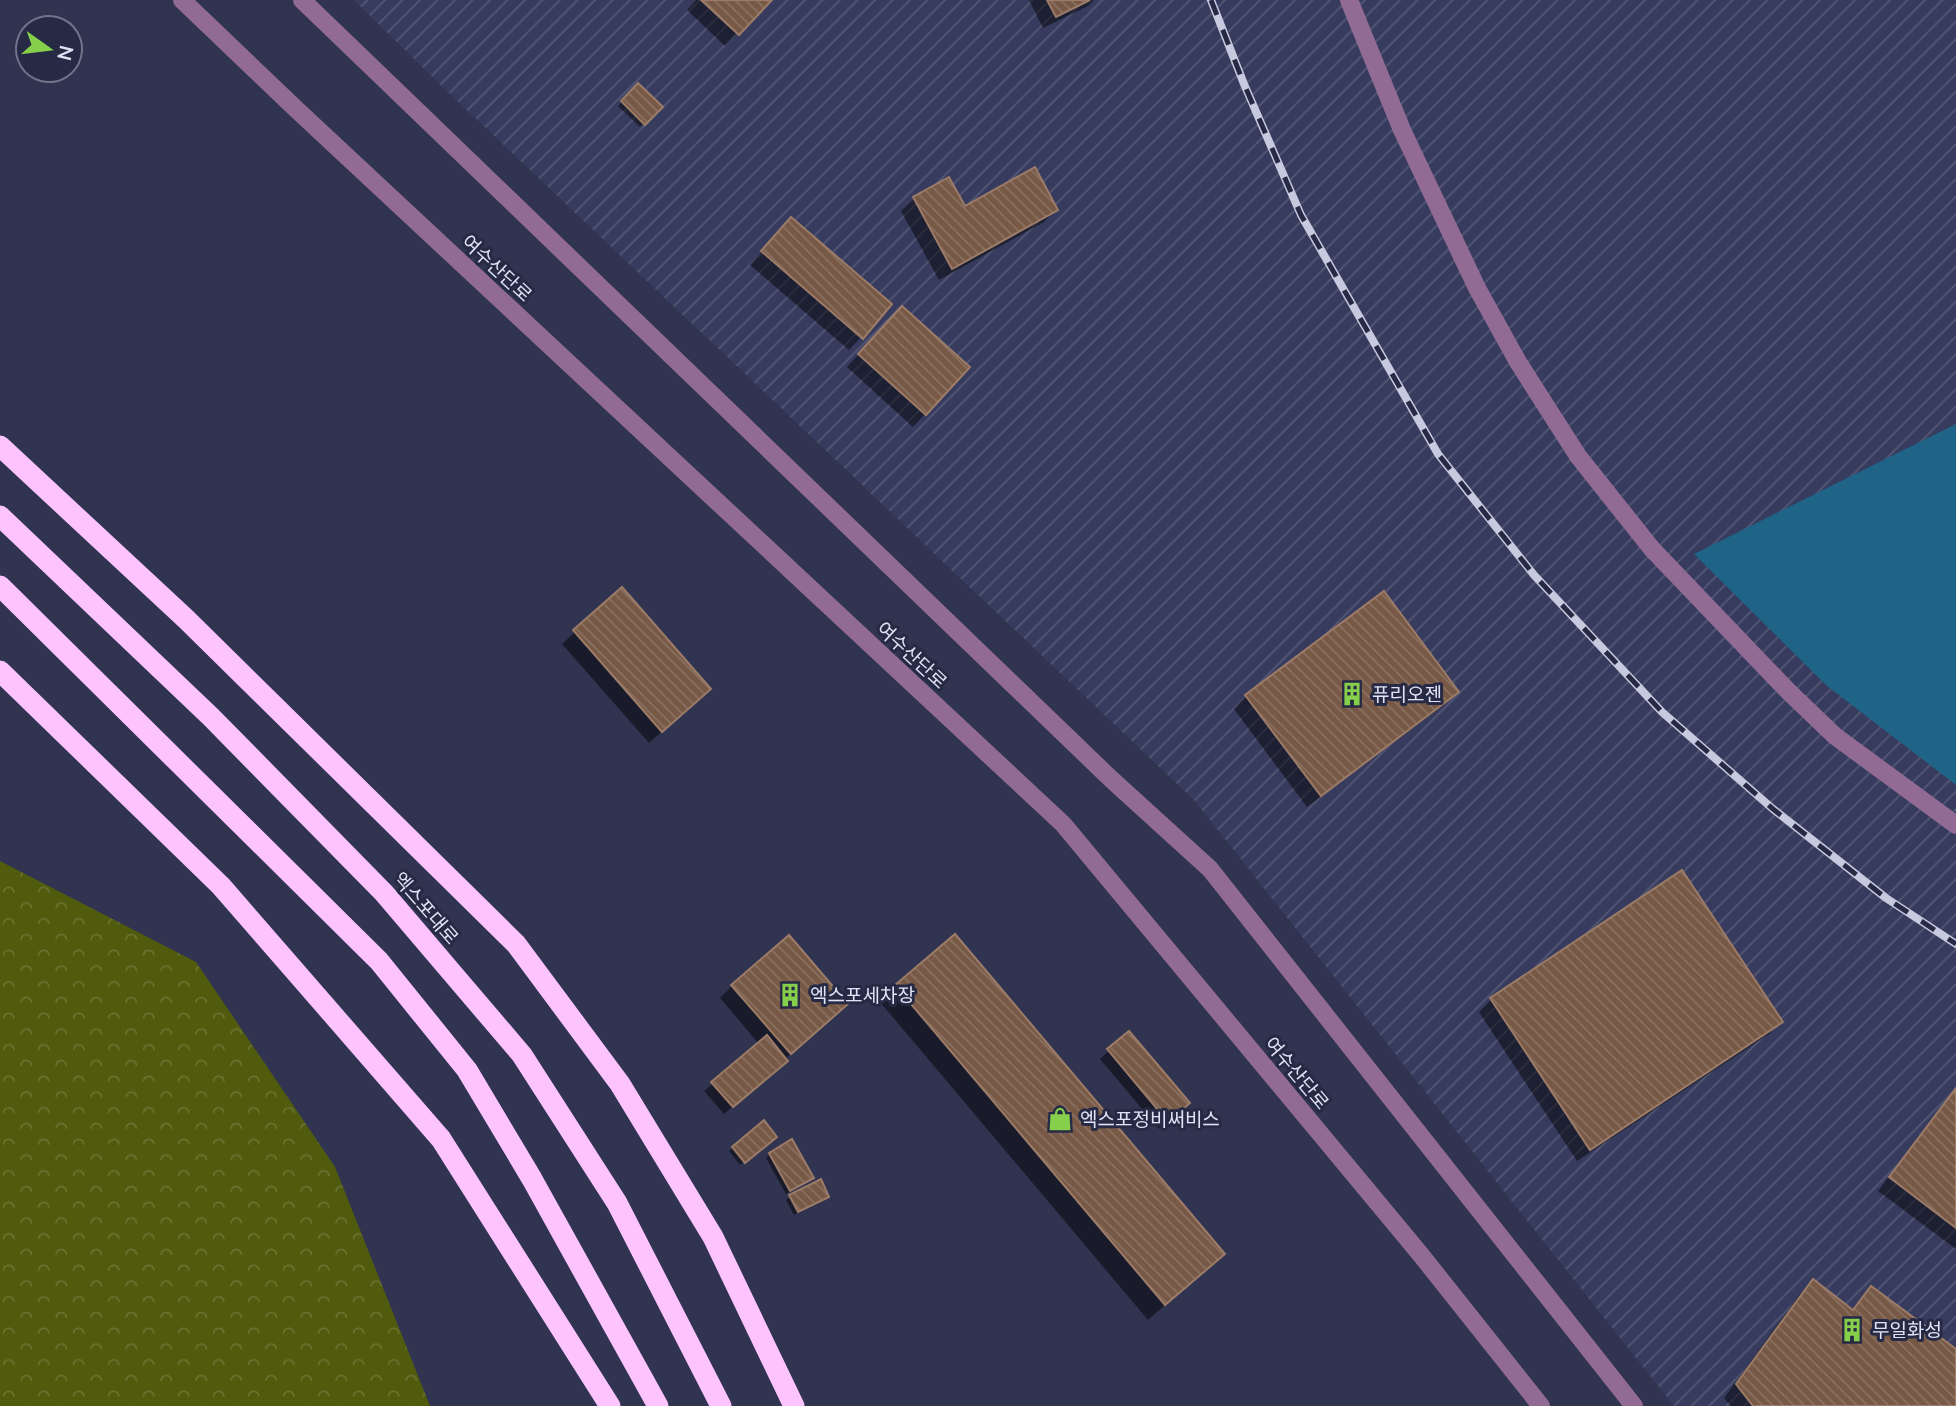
<svg xmlns="http://www.w3.org/2000/svg" width="1956" height="1406" viewBox="0 0 1956 1406" font-family="Lato,'Noto Sans KR',sans-serif">
<defs>
<pattern id="industrial-furrows" width="10" height="10" patternUnits="userSpaceOnUse" patternTransform="scale(1.75)"><rect width="10" height="10" fill="#373c5e"/><path d="M-1 1l2-2M0 10L10 0M9 11l2-2" fill="none" stroke="#545876"/></pattern>
<pattern id="forest-crowns" width="20" height="18" patternUnits="userSpaceOnUse" patternTransform="scale(1.75)"><rect width="20" height="18" fill="#515b0d"/><path d="M2 6a3 3 0 1 1 6 0M12 15a3 3 0 1 1 6 0" fill="none" stroke="#6a7231"/></pattern>
<pattern id="building-back-hatch" width="6" height="6" patternUnits="userSpaceOnUse" patternTransform="scale(1.75)"><rect width="6" height="6" fill="#775946"/><path d="M-1 5l2 2M0 0l6 6M5-1l2 2" fill="none" stroke="#8a7161"/></pattern>
</defs>
<rect width="100%" height="100%" fill="#303450"/>
<polygon fill="url(#industrial-furrows)" points="354,0 1956,0 1956,1406 1674,1406 1194,800 452,96"/>
<polygon fill="url(#forest-crowns)" points="0,861 196,962 335,1167 430,1406 0,1406"/>
<polygon fill="#1f6486" points="1956,424 1956,785 1827,686 1694,554"/>
<g fill="#0007">
<polygon points="696,0 769,0 725,46 687,10"/>
<polygon points="1029,0 1094,0 1088,6 1043,28"/>
<polygon points="638,86 660,107 640,127 618,106"/>
<polygon points="948,180 964,208 1056,209 1044,222 939,280 901,211 914,199"/>
<polygon points="779,232 861,337 849,350 750,265"/>
<polygon points="890,320 967,367 913,427 847,367"/>
<polygon points="622,589 696,701 649,743 562,644"/>
<polygon points="1456,692 1444,705 1307,807 1234,709 1246,696"/>
<polygon points="732,986 846,1004 785,1059 778,1069 724,1114 704,1091 759,1044 720,998"/>
<polygon points="896,986 1223,1254 1148,1320 880,1002"/>
<polygon points="1491,1000 1781,1021 1769,1034 1577,1161 1479,1012"/>
<polygon points="1129,1033 1180,1111 1159,1129 1100,1059"/>
<polygon points="1956,1087 1956,1249 1878,1191"/>
<polygon points="771,1140 740,1165 729,1151 733,1148"/>
<polygon points="770,1154 811,1178 786,1194 766,1158"/>
<polygon points="827,1196 794,1215 786,1200 790,1197"/>
<polygon points="1813,1282 1851,1311 1871,1289 1956,1352 1956,1406 1731,1406 1724,1398 1800,1294"/>
</g>
<g fill="url(#building-back-hatch)" stroke="#9c7c68" stroke-width="2">
<polygon points="701,0 772,0 739,35"/>
<polygon points="1047,0 1090,0 1056,17"/>
<polygon points="638,83 663,107 645,125 621,101"/>
<polygon points="1035,167 1058,210 952,269 913,197 949,177 965,206"/>
<polygon points="791,217 892,304 863,339 761,251"/>
<polygon points="902,306 970,367 926,415 858,354"/>
<polygon points="622,587 711,689 662,732 573,630"/>
<polygon points="1384,591 1459,692 1321,796 1245,695"/>
<polygon points="1682,870 1783,1022 1590,1150 1490,998"/>
<polygon points="955,934 1225,1254 1165,1305 895,985"/>
<polygon points="789,935 848,1004 791,1054 731,985"/>
<polygon points="1129,1031 1190,1103 1168,1122 1107,1049"/>
<polygon points="767,1035 788,1061 733,1107 711,1082"/>
<polygon points="1956,1088 1956,1228 1889,1177"/>
<polygon points="764,1120 777,1137 745,1163 732,1147"/>
<polygon points="792,1139 814,1178 790,1191 769,1153"/>
<polygon points="821,1179 829,1197 798,1212 789,1195"/>
<polygon points="1813,1279 1853,1310 1871,1286 1956,1349 1956,1406 1753,1406 1736,1384"/>
</g>
<g fill="none" stroke-linecap="round" stroke-linejoin="round">
<g stroke="#926b94" stroke-width="18">
<polyline points="182,0 296,109 1063,824 1421,1255 1541,1406"/>
<polyline points="302,0 1111,779 1210,869 1634,1406"/>
<polyline points="1349,0 1402,130 1477,288 1518,362 1578,456 1652,549 1788,691 1835,736 1956,825"/>
</g>
<g stroke="#fcc3fe" stroke-width="21">
<polyline points="0,446 186,619 516,944 620,1084 713,1237 794,1406"/>
<polyline points="0,516 211,717 384,893 522,1055 617,1203 721,1406"/>
<polyline points="0,586 379,961 467,1070 532,1179 658,1406"/>
<polyline points="0,671 221,886 441,1139 610,1406"/>
</g>
<g stroke="#c7cade" stroke-width="8">
<polyline id="rail" points="1211,0 1244,84 1301,215 1438,454 1534,575 1662,712 1773,809 1886,898 1956,944"/>
</g>
<use href="#rail" stroke="#262a45" stroke-width="5" stroke-dasharray="16" stroke-linecap="butt"/>
</g>
<defs>
<g id="building-bare" transform="scale(1.89)"><path d="M-4-6H4V6H1V3H-1V6H-4ZM-2.5-4.3h1.7v1.8h-1.7ZM.8-4.3h1.7v1.8H.8ZM-2.5-1h1.7V.8h-1.7ZM.8-1h1.7V.8H.8Z" fill="#86cf4b" stroke="#262a45" stroke-width="2.5" paint-order="stroke"/></g>
<g id="shop-bare" transform="scale(1.89)"><path d="M-5-2.5h2.3a2.7 3.5 0 0 1 5.4 0H5L5.5 6h-11ZM-1.5-2.5h3a1.5 2.3 0 0 0-3 0Z" fill="#86cf4b" stroke="#262a45" stroke-width="2.5" paint-order="stroke"/></g>
</defs>
<g fill-rule="evenodd">
<use href="#building-bare" x="1352" y="694"/>
<use href="#building-bare" x="790" y="995"/>
<use href="#shop-bare" x="1060" y="1119"/>
<use href="#building-bare" x="1852" y="1330"/>
</g>
<g text-anchor="middle" stroke-width="6" stroke-linejoin="round" paint-order="stroke">
<g font-size="19" fill="#e0e3f5" stroke="#262a45">
<text transform="translate(497 268) rotate(43)" y="7">여수산단로</text>
<text transform="translate(912 655) rotate(43)" y="7">여수산단로</text>
<text transform="translate(426 908) rotate(49)" y="7">엑스포대로</text>
<text transform="translate(1297 1073) rotate(50)" y="7">여수산단로</text>
</g>
<g font-size="19" fill="#e0e3f5" stroke="#262a45" text-anchor="start">
<text x="1372" y="701">퓨리오젠</text>
<text x="810" y="1002">엑스포세차장</text>
<text x="1080" y="1126">엑스포정비써비스</text>
<text x="1872" y="1337">무일화성</text>
</g>
</g>
<g transform="translate(49 49) rotate(104)"><circle r="33" fill="#262a45" stroke="#70748b" stroke-width="2"/>
<path d="M0-5L12 26L0 18L-12 26Z" fill="#86cf4b"/>
<text y="-10" font-size="19" font-weight="bold" text-anchor="middle" fill="#e0e3f5">N</text>
</g>
</svg>
